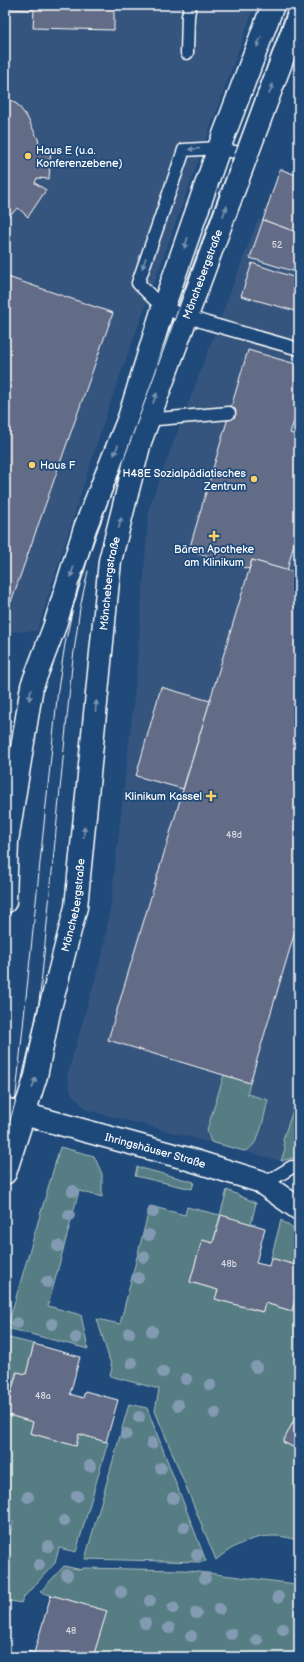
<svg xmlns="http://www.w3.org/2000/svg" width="304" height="1662" viewBox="0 0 304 1662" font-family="'Balsamiq Sans',sans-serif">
<rect width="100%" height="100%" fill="#1f4a7a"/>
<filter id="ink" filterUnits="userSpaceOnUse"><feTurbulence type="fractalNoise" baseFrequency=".025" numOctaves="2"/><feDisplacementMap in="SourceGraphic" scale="8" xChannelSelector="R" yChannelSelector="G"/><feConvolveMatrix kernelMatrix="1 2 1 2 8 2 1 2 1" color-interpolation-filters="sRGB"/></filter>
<g filter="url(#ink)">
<g fill="#34547e">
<polygon points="5,5 255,5 108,409 37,631 5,632"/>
<polygon points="258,219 299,233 299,1166 87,1110 71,1093 67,1076 103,951 111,903 135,688 149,507"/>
</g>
<g fill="#577d83" stroke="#abbec1">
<path d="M224,1075L250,1083L247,1094L268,1100C264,1115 260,1148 244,1151L211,1142L207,1130Z"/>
<polygon points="299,1093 299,1156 281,1161 285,1149 283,1139"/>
<polygon points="60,1147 94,1156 102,1174 102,1197 79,1191 48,1306 81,1315 88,1349 7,1328"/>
<polygon points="137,1167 194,1182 192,1189 135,1176"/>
<path d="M227,1190L256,1203L251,1224L220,1216L213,1243L202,1240L190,1282L218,1290L216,1299L262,1312L265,1303L292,1311L299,1285V1410L283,1442L299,1450V1541C269,1529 239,1540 216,1560L155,1411L159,1389L110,1376L112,1368L97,1319L120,1324L150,1206L185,1215L187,1207L220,1215Z"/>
<polygon points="281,1220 299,1233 299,1266 271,1258"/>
<polygon points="5,1337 34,1344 26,1374 16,1372 5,1413"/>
<polygon points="129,1404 147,1408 206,1561 200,1562 85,1559"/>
<polygon points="5,1414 33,1422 30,1433 76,1446 79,1434 108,1442 76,1552 59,1548 55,1563 23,1598 21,1603 5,1600 5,1555 13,1523 5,1515"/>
<polygon points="64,1566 82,1570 83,1568 183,1570 296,1584 299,1604 299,1657 292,1657 291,1655 283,1657 93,1657 106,1611 40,1592"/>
</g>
<g fill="#646c86" stroke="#fff">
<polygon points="5,5 114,5 114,30 33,28 34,10 5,9"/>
<polygon points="5,96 18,105 27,117 38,139 40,148 51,148 49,179 37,178 35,183 46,190 28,217 18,208 5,219"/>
<polygon points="280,169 299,176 299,233 263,220"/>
<polygon points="263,220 299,233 299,273 250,258"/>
<polygon points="252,263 299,279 299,312 241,296"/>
<polygon points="5,276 113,313 11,602 5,602"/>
<polygon points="248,350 299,365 299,406 290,433 299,436 299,523 287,571 252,560 249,569 189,550"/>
<polygon points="252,560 299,574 299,918 250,1083 108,1040"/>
<polygon points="161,687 210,701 183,789 136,776"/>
<polygon points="221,1215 265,1228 256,1263 269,1266 271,1258 299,1266 299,1285 292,1311 265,1303 263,1312 215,1299 218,1290 190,1282 202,1240 213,1243"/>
<polygon points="34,1344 80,1357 70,1394 83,1398 85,1391 118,1400 106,1442 79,1434 76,1446 30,1433 33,1422 5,1414 17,1372 26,1374"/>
<polygon points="299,1410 299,1450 283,1442"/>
<polygon points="51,1595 107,1611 93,1657 28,1657 29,1651 34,1653"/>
</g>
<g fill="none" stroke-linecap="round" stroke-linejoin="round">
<g stroke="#fff" stroke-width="15">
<g id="lane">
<polyline points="187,53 188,16 190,5"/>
<polyline points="246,155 219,148 184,150 138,283 163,308 207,323 299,349"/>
<polyline points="145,420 229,413"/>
<polyline points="264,1184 292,1167 299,1167"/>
</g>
</g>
<g stroke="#fff" stroke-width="25">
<g id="street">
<polyline points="5,902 7,841 32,686 54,628 85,528 129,418 163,308 219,148 273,5"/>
<path id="s1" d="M5,1109L185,1158L259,1181L299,1209"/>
<path id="s2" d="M5,1173L36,1076L49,1012L76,907L110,561L140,442L299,14"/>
</g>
</g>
<use href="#lane" stroke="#1f4a7a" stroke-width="12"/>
<use href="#street" stroke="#1f4a7a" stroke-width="22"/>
<g stroke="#fff" stroke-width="1">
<polyline points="22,1078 38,1010 41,985 72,666 80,608 88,571"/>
<polyline points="15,1104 58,689 65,644 78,585 289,5"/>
<polyline points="5,1137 16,1100"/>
</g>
</g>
<g fill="#839bb2">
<circle cx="73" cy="1191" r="6"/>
<circle cx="153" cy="1212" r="6"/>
<circle cx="69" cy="1215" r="6"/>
<circle cx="149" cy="1235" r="6"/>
<circle cx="58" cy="1246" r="6"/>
<circle cx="144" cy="1257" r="6"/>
<circle cx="138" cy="1278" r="6"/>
<circle cx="47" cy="1282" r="6"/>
<circle cx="17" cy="1323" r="6"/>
<circle cx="52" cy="1324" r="6"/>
<circle cx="152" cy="1331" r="6"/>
<circle cx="129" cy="1333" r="6"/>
<circle cx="76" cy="1338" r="6"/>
<circle cx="132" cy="1363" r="6"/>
<circle cx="256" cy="1367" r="6"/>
<circle cx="163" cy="1372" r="6"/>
<circle cx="186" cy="1379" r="6"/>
<circle cx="210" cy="1385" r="6"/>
<circle cx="178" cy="1405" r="6"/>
<circle cx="215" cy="1413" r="6"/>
<circle cx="139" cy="1417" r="6"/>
<circle cx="126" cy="1434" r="6"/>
<circle cx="152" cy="1443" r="6"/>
<circle cx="90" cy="1466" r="6"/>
<circle cx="161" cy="1468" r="6"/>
<circle cx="77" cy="1496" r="6"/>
<circle cx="28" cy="1497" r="6"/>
<circle cx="173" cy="1498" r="6"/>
<circle cx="64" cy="1521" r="6"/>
<circle cx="184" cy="1527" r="6"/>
<circle cx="48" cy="1546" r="6"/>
<circle cx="197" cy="1555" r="6"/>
<circle cx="39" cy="1565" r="6"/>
<circle cx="67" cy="1575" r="6"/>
<circle cx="205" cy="1578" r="6"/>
<circle cx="121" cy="1592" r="6"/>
<circle cx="278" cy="1597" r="6"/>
<circle cx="150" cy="1601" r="6"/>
<circle cx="173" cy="1608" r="6"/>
<circle cx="219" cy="1609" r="6"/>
<circle cx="196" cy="1613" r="6"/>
<circle cx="145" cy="1623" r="6"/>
<circle cx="169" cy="1628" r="6"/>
<circle cx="283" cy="1629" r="6"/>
<circle cx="231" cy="1634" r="6"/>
<circle cx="191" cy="1636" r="6"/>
<circle cx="257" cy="1640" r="6"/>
</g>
<defs><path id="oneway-solid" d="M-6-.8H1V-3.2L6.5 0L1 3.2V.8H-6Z"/></defs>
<g fill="#7992af">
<use href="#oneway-solid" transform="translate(259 42) rotate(111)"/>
<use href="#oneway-solid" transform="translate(271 89) rotate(-69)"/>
<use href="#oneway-solid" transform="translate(194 149) rotate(176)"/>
<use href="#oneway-solid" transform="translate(225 211) rotate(-69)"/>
<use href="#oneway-solid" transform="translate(186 243) rotate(109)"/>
<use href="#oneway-solid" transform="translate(144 263) rotate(109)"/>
<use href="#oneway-solid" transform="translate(155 398) rotate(-69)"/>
<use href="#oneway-solid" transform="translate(116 450) rotate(112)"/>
<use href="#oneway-solid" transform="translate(120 523) rotate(-76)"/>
<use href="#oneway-solid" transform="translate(72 572) rotate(107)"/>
<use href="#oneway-solid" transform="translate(30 695) rotate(99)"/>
<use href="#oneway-solid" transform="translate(96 706) rotate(-84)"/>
<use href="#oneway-solid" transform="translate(84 832) rotate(-85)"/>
<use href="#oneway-solid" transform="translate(34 1083) rotate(-72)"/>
</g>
</g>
<g fill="#ffd166" stroke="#1f4a7a" stroke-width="1.5">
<circle cx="28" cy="156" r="4"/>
<circle cx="32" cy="465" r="4"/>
<circle cx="254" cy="479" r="4"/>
<path d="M212 530h4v4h4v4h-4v4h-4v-4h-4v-4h4z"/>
<path d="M209 790h4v4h4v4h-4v4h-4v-4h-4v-4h4z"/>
</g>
<g text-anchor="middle" stroke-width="3.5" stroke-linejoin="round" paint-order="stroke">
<g font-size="9" fill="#d8dae1">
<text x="277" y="248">52</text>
<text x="234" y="838">48d</text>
<text x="229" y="1267">48b</text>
<text x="43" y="1399">48a</text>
<text x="71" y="1634">48</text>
</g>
<g font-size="11" fill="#fff" stroke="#1f4a7a" text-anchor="start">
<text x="36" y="154">Haus E (u.a.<tspan x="36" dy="13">Konferenzebene)</tspan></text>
<text x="40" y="469">Haus F</text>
<text x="246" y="477" text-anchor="end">H48E Sozialpädiatisches<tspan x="246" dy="13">Zentrum</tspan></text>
<text x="214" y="553" text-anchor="middle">Bären Apotheke<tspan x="214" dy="13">am Klinikum</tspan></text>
<text x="202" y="800" text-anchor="end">Klinikum Kassel</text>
</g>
<g font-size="11" fill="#fff" stroke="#1f4a7a">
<text dy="4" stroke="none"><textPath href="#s2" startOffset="925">Mönchebergstraße</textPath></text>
<text dy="4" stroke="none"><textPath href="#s2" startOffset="601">Mönchebergstraße</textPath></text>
<text dy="4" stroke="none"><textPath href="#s2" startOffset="277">Mönchebergstraße</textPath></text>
<text dy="4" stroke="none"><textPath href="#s1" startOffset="156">Ihringshäuser Straße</textPath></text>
</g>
</g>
<rect width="304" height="1662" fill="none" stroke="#1f4a7a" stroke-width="20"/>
<rect x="10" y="10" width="284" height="1642" fill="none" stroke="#fff" stroke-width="1.5" filter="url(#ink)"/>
</svg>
